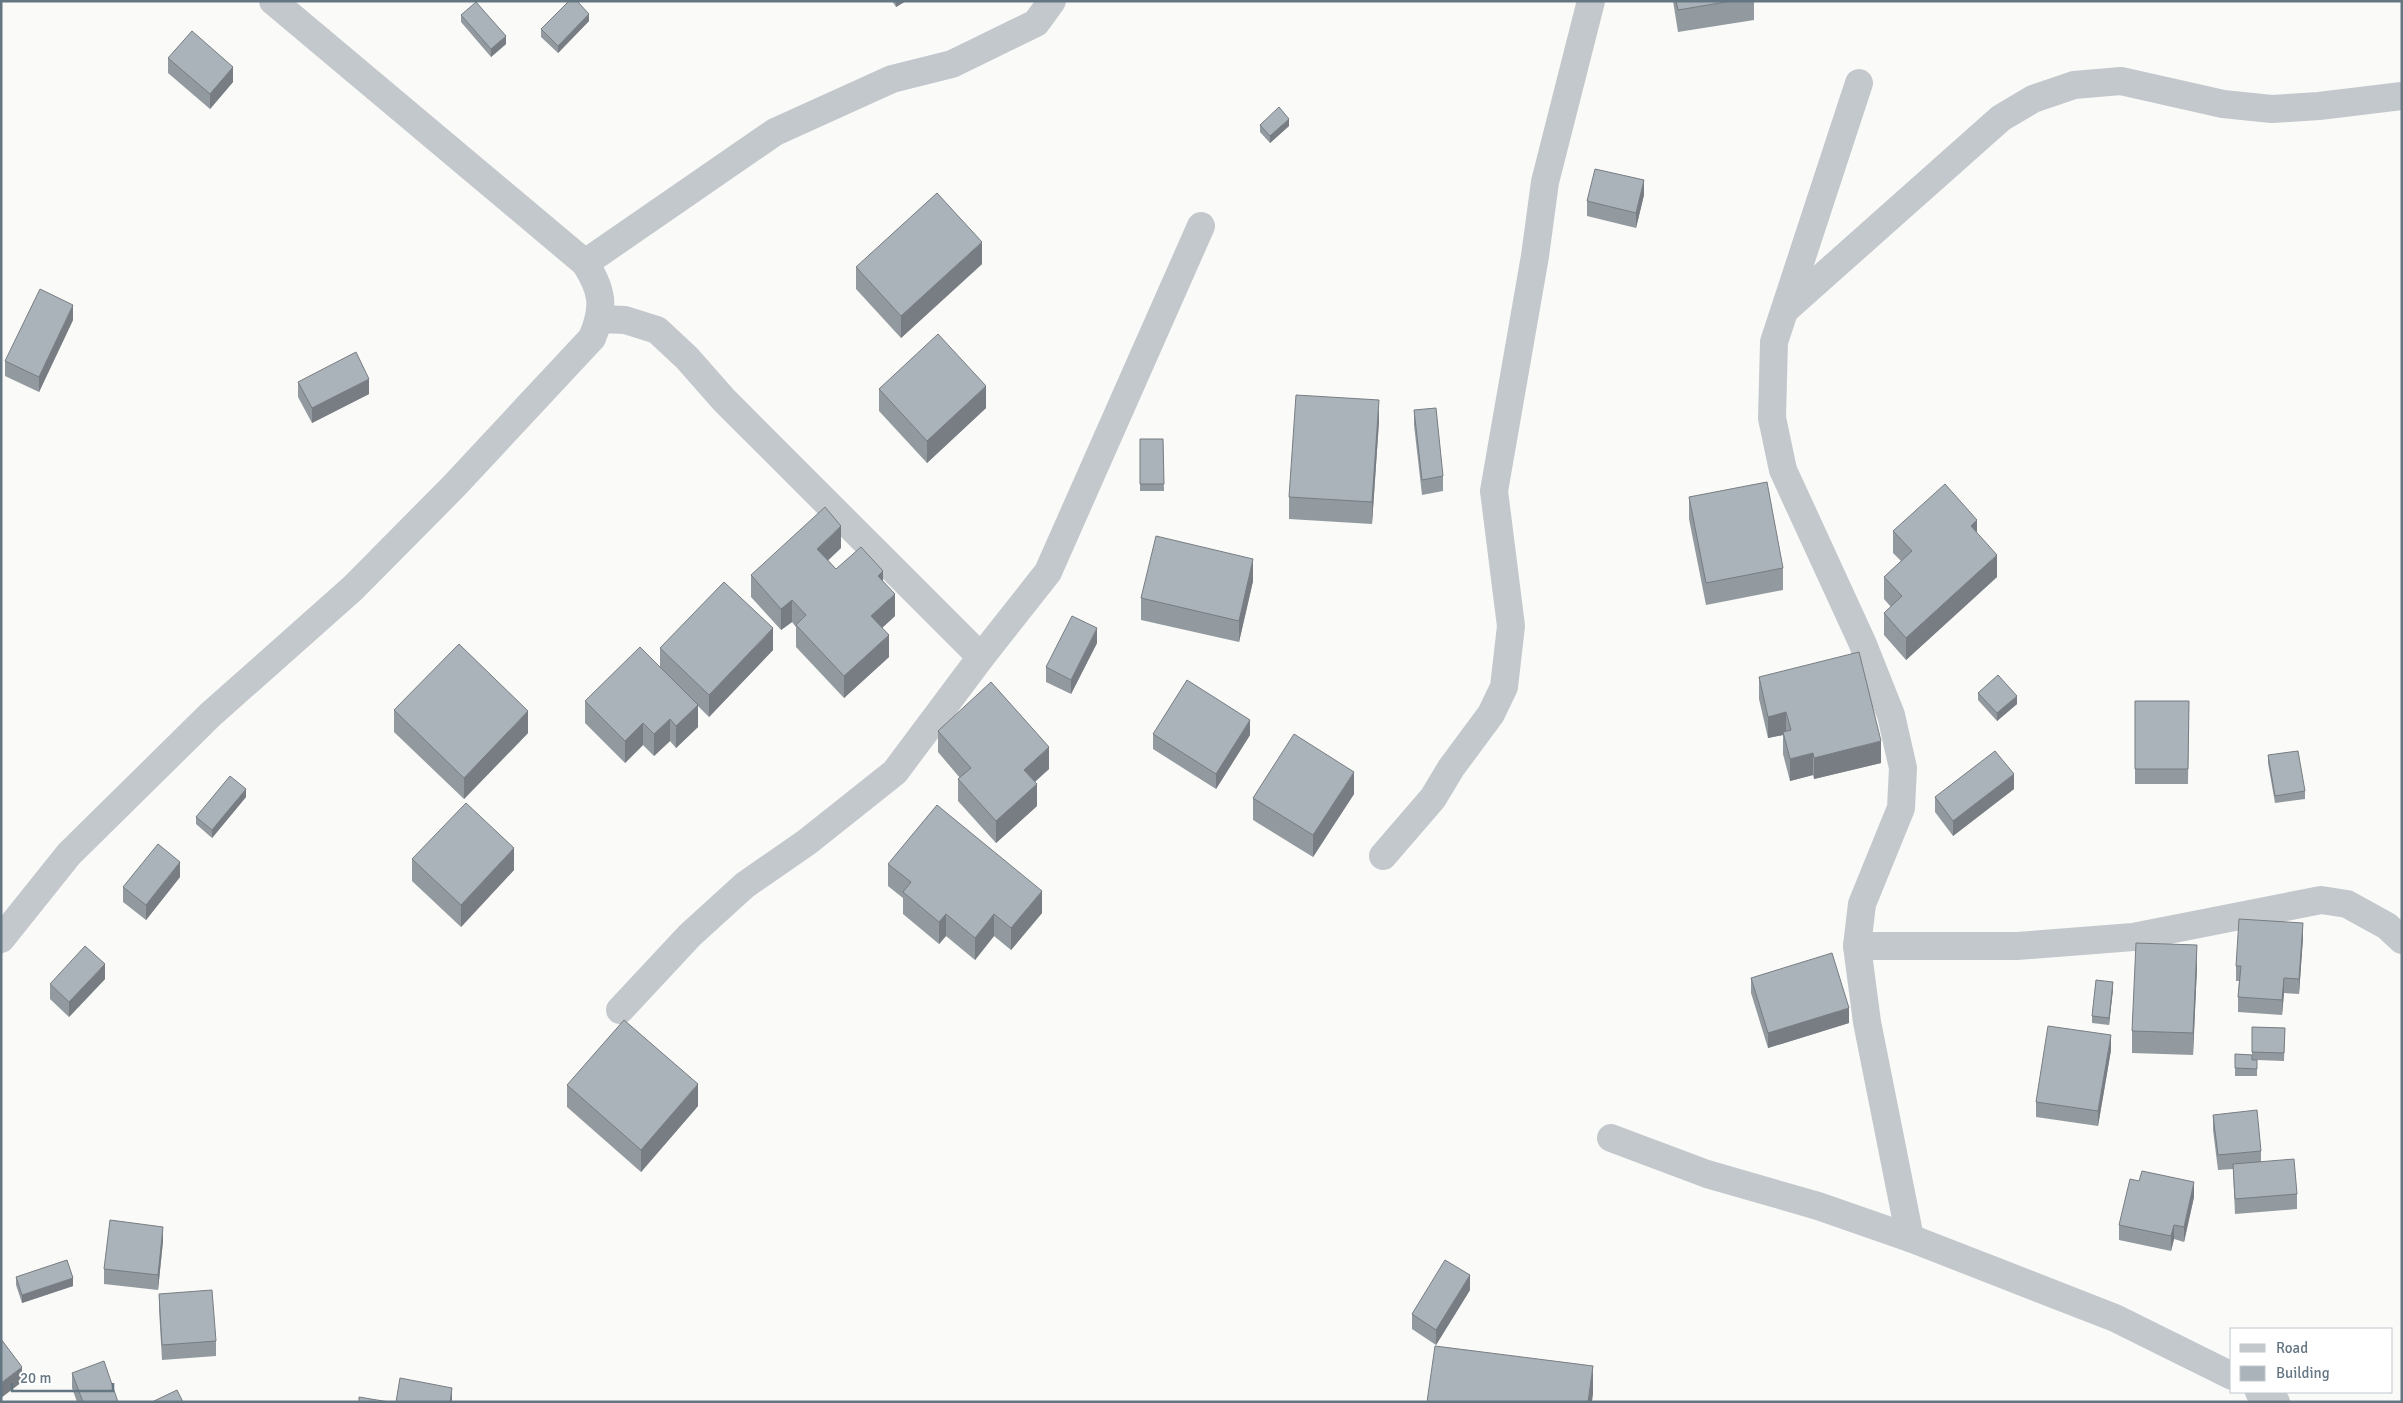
<svg xmlns="http://www.w3.org/2000/svg" width="2403" height="1403" viewBox="0 0 2403 1403" font-family="Signika,sans-serif">
<rect width="100%" height="100%" fill="#fafaf8"/>
<g fill="none" stroke-linecap="round" stroke-linejoin="round">
<g stroke="#c3c8cc" stroke-width="28">
<polyline points="1859,83 1774,342 1772,418 1783,470 1862,642 1891,715 1903,768 1901,808 1862,904 1857,946 1867,1022 1910,1238"/>
<polyline points="585,263 775,132 892,79 952,64 1036,23 1052,1"/>
<polyline points="1785,310 2001,118 2033,99 2074,85 2121,81 2223,104 2272,109 2319,106 2402,96"/>
<polyline points="600,319 625,320 657,330 687,358 724,400 981,657 895,772 807,842 745,885 690,935 620,1010"/>
<polyline points="981,657 1048,572 1201,226"/>
<polyline points="1383,856 1433,798 1451,768 1491,714 1504,687 1511,626 1494,491 1535,256 1545,182 1591,1"/>
<path d="M1,939L69,854L210,715L353,588L454,486L592,338C605,307 603,291 585,263L273,1"/>
<polyline points="1857,946 2017,946 2133,937 2321,900 2347,904 2387,926 2402,940"/>
<polyline points="1611,1138 1707,1174 1818,1206 1910,1238 2115,1318 2232,1376"/>
<polyline points="2259,1392 2276,1402"/>
</g>
</g>
<g fill="#929a9f">
<polygon points="892,1 906,1 896,7"/>
<polygon points="1673,1 1754,1 1754,20 1678,32"/>
<polygon points="461,15 506,44 491,57 461,22"/>
<polygon points="589,21 558,53 541,37 541,29"/>
<polygon points="168,58 233,82 210,109 168,73"/>
<polygon points="1260,125 1289,126 1270,143 1260,132"/>
<polygon points="1644,195 1636,228 1587,216 1587,201"/>
<polygon points="982,264 901,338 856,289 856,267"/>
<polygon points="73,320 39,392 5,376 5,361"/>
<polygon points="298,382 369,394 312,423 298,397"/>
<polygon points="879,389 986,408 927,463 879,411"/>
<polygon points="1414,410 1443,476 1443,491 1422,495 1414,425"/>
<polygon points="1379,421 1372,524 1289,519 1289,497"/>
<polygon points="1140,439 1163,439 1164,491 1140,491"/>
<polygon points="1689,497 1783,568 1783,590 1706,605 1689,519"/>
<polygon points="1893,531 1977,533 1997,577 1906,660 1884,635 1884,613 1891,607 1884,599 1884,577 1901,561 1893,553"/>
<polygon points="841,548 828,560 836,569 883,581 895,616 882,628 889,657 844,698 796,647 796,627 792,622 781,630 751,597 751,575"/>
<polygon points="1253,581 1239,642 1141,620 1141,598"/>
<polygon points="1097,643 1071,694 1046,682 1046,667"/>
<polygon points="660,648 773,650 709,717 698,706 698,727 676,748 670,741 654,756 643,745 625,763 585,723 585,701 660,667"/>
<polygon points="1759,677 1881,763 1814,779 1813,775 1790,781 1783,754 1783,735 1768,738 1759,699"/>
<polygon points="1978,693 2017,704 1997,721 1978,700"/>
<polygon points="2135,701 2189,701 2188,784 2135,784"/>
<polygon points="394,710 528,733 464,799 394,732"/>
<polygon points="938,731 1049,769 1035,782 1037,806 996,843 958,801 958,779 960,778 938,752"/>
<polygon points="1153,734 1250,735 1216,789 1153,749"/>
<polygon points="2268,755 2305,791 2305,799 2275,803 2268,763"/>
<polygon points="2014,789 1953,836 1935,812 1935,797"/>
<polygon points="1354,794 1313,857 1253,820 1253,798"/>
<polygon points="246,797 212,838 196,824 196,817"/>
<polygon points="412,859 514,870 461,927 412,881"/>
<polygon points="888,864 1042,913 1011,950 994,936 975,960 946,936 939,944 903,914 903,898 888,886"/>
<polygon points="180,877 146,920 123,902 123,887"/>
<polygon points="2303,938 2299,994 2284,993 2282,1015 2238,1012 2238,997 2239,981 2236,981 2236,966"/>
<polygon points="2197,967 2193,1055 2132,1053 2132,1031"/>
<polygon points="1751,978 1849,1023 1768,1048 1751,993"/>
<polygon points="105,979 69,1017 50,999 50,984"/>
<polygon points="2113,989 2109,1025 2092,1023 2092,1016"/>
<polygon points="2252,1027 2285,1028 2284,1061 2257,1060 2257,1076 2235,1076 2235,1054 2252,1055"/>
<polygon points="2111,1050 2098,1126 2036,1117 2036,1102"/>
<polygon points="567,1085 698,1106 641,1172 567,1107"/>
<polygon points="2213,1115 2261,1151 2261,1162 2297,1194 2297,1209 2235,1214 2233,1169 2218,1170 2213,1130"/>
<polygon points="2194,1197 2184,1242 2174,1239 2171,1251 2119,1240 2119,1225"/>
<polygon points="163,1241 158,1290 104,1284 104,1269"/>
<polygon points="16,1277 73,1286 22,1303 16,1285"/>
<polygon points="1470,1290 1436,1345 1412,1329 1412,1314"/>
<polygon points="159,1294 216,1341 216,1356 162,1360 159,1309"/>
<polygon points="72,1373 118,1402 77,1402 72,1388"/>
</g>
<g fill="#777d82">
<polygon points="896,1 906,1 896,7"/>
<polygon points="589,14 589,21 558,53 558,46"/>
<polygon points="506,36 506,44 491,57 491,49"/>
<polygon points="233,67 233,82 210,109 210,94"/>
<polygon points="1289,119 1289,126 1270,143 1270,136"/>
<polygon points="1644,180 1644,195 1636,228 1636,213"/>
<polygon points="982,242 982,264 901,338 901,316"/>
<polygon points="73,305 73,320 39,392 39,377"/>
<polygon points="369,379 369,394 312,423 312,408"/>
<polygon points="986,386 986,408 927,463 927,441"/>
<polygon points="1379,400 1379,421 1372,524 1372,502"/>
<polygon points="1977,520 1977,542 1971,526"/>
<polygon points="841,526 841,548 817,571 817,549"/>
<polygon points="1997,555 1997,577 1906,660 1906,638"/>
<polygon points="1253,559 1253,581 1239,642 1239,621"/>
<polygon points="883,571 883,592 878,576"/>
<polygon points="895,594 895,616 871,638 871,616"/>
<polygon points="792,600 792,622 781,630 781,609"/>
<polygon points="773,628 773,650 709,717 709,695"/>
<polygon points="1097,628 1097,643 1071,694 1071,680"/>
<polygon points="889,635 889,657 844,698 844,676"/>
<polygon points="2017,696 2017,704 1997,721 1997,713"/>
<polygon points="698,705 698,727 676,748 676,726"/>
<polygon points="528,711 528,733 464,799 464,778"/>
<polygon points="1786,712 1786,734 1783,732 1783,735 1768,738 1768,717"/>
<polygon points="670,719 670,741 654,756 654,734"/>
<polygon points="1250,720 1250,735 1216,789 1216,774"/>
<polygon points="643,723 643,745 625,763 625,741"/>
<polygon points="1881,741 1881,763 1814,779 1814,758"/>
<polygon points="1049,747 1049,769 1024,791 1024,770"/>
<polygon points="1813,753 1813,775 1790,781 1790,759"/>
<polygon points="1354,772 1354,794 1313,857 1313,835"/>
<polygon points="2014,774 2014,789 1953,836 1953,821"/>
<polygon points="1037,784 1037,806 996,843 996,821"/>
<polygon points="246,789 246,797 212,838 212,830"/>
<polygon points="514,848 514,870 461,927 461,905"/>
<polygon points="180,862 180,877 146,920 146,905"/>
<polygon points="1042,891 1042,913 1011,950 1011,928"/>
<polygon points="946,914 946,936 939,944 939,922"/>
<polygon points="994,914 994,936 975,960 975,938"/>
<polygon points="2303,923 2303,938 2299,994 2299,979"/>
<polygon points="2197,945 2197,967 2193,1055 2193,1033"/>
<polygon points="105,964 105,979 69,1017 69,1002"/>
<polygon points="2284,978 2284,993 2282,1015 2282,1000"/>
<polygon points="2113,982 2113,989 2109,1025 2109,1018"/>
<polygon points="1849,1008 1849,1023 1768,1048 1768,1033"/>
<polygon points="2111,1035 2111,1050 2098,1126 2098,1111"/>
<polygon points="698,1084 698,1106 641,1172 641,1150"/>
<polygon points="2194,1182 2194,1197 2184,1242 2184,1227"/>
<polygon points="2174,1225 2174,1239 2171,1251 2171,1236"/>
<polygon points="163,1227 163,1241 158,1290 158,1275"/>
<polygon points="1470,1275 1470,1290 1436,1345 1436,1330"/>
<polygon points="73,1278 73,1286 22,1303 22,1295"/>
<polygon points="1593,1366 1593,1394 1592,1402 1588,1402"/>
<polygon points="22,1367 22,1382 1,1398 1,1383"/>
<polygon points="452,1388 452,1402 450,1402"/>
</g>
<g fill="#aab3b9" stroke="#777d82">
<polygon points="569,1 577,1 589,14 558,46 541,29"/>
<polygon points="1676,1 1732,1 1678,10"/>
<polygon points="476,2 506,36 491,49 461,15"/>
<polygon points="192,31 233,67 210,94 168,58"/>
<polygon points="1279,107 1289,119 1270,136 1260,125"/>
<polygon points="1595,169 1644,180 1636,213 1587,201"/>
<polygon points="937,193 982,242 901,316 856,267"/>
<polygon points="40,289 73,305 39,377 5,361"/>
<polygon points="938,334 986,386 927,441 879,389"/>
<polygon points="356,352 369,379 312,408 298,382"/>
<polygon points="1296,395 1379,400 1372,502 1289,497"/>
<polygon points="1436,408 1443,476 1422,480 1414,410"/>
<polygon points="1140,439 1163,439 1164,484 1140,484"/>
<polygon points="1767,482 1783,568 1706,583 1689,497"/>
<polygon points="1945,484 1977,520 1971,526 1997,555 1906,638 1884,613 1902,596 1884,577 1912,551 1893,531"/>
<polygon points="825,507 841,526 817,549 836,569 861,547 883,571 878,576 895,594 871,616 889,635 844,676 796,625 806,615 792,600 781,609 751,575"/>
<polygon points="1156,536 1253,559 1239,621 1141,598"/>
<polygon points="724,582 773,628 709,695 660,648"/>
<polygon points="1072,616 1097,628 1071,680 1046,667"/>
<polygon points="459,644 528,711 464,778 394,710"/>
<polygon points="640,647 698,705 676,726 670,719 654,734 643,723 625,741 585,701"/>
<polygon points="1859,652 1881,741 1814,758 1813,753 1790,759 1783,732 1791,730 1786,712 1768,717 1759,677"/>
<polygon points="1998,675 2017,696 1997,713 1978,693"/>
<polygon points="1187,680 1250,720 1216,774 1153,734"/>
<polygon points="991,682 1049,747 1024,770 1037,784 996,821 958,779 971,768 938,731"/>
<polygon points="2135,701 2189,701 2188,769 2135,769"/>
<polygon points="1294,734 1354,772 1313,835 1253,798"/>
<polygon points="1995,751 2014,774 1953,821 1935,797"/>
<polygon points="2298,751 2305,791 2275,796 2268,755"/>
<polygon points="230,776 246,789 212,830 196,817"/>
<polygon points="466,803 514,848 461,905 412,859"/>
<polygon points="937,805 1042,891 1011,928 994,914 975,938 946,914 939,922 903,892 911,882 888,864"/>
<polygon points="158,844 180,862 146,905 123,887"/>
<polygon points="2239,919 2303,923 2299,979 2284,978 2282,1000 2238,997 2241,966 2236,966"/>
<polygon points="2136,943 2197,945 2193,1033 2132,1031"/>
<polygon points="85,946 105,964 69,1002 50,984"/>
<polygon points="1832,953 1849,1008 1768,1033 1751,978"/>
<polygon points="2096,980 2113,982 2109,1018 2092,1016"/>
<polygon points="624,1020 698,1084 641,1150 567,1085"/>
<polygon points="2048,1026 2111,1035 2098,1111 2036,1102"/>
<polygon points="2252,1027 2285,1028 2284,1053 2252,1052"/>
<polygon points="2235,1054 2252,1055 2252,1060 2257,1060 2257,1069 2235,1068"/>
<polygon points="2257,1110 2261,1151 2218,1155 2213,1115"/>
<polygon points="2294,1159 2297,1194 2235,1199 2233,1164"/>
<polygon points="2142,1171 2194,1182 2184,1227 2174,1225 2171,1236 2119,1225 2130,1179 2139,1181"/>
<polygon points="110,1220 163,1227 158,1275 104,1269"/>
<polygon points="67,1260 73,1278 22,1295 16,1277"/>
<polygon points="1445,1260 1470,1275 1436,1330 1412,1314"/>
<polygon points="212,1290 216,1341 162,1345 159,1294"/>
<polygon points="1,1339 22,1367 1,1383"/>
<polygon points="1435,1346 1593,1366 1588,1402 1427,1402"/>
<polygon points="104,1361 118,1402 83,1402 72,1373"/>
<polygon points="400,1378 452,1388 450,1402 396,1402"/>
<polygon points="177,1390 183,1402 152,1402"/>
<polygon points="359,1397 389,1402 359,1402"/>
</g>
<rect width="2403" height="1403" fill="none" stroke="#657683" stroke-width="5"/>
<rect x="2230" y="1328" width="162" height="65" fill="#ffffff" stroke="#c1c8cd"/>
<rect x="2240" y="1344" width="25" height="8" fill="#c3c8cc" stroke="#c1c8cd"/>
<text x="2276" y="1353" font-size="15" fill="#657683">Road</text>
<rect x="2240" y="1366" width="25" height="15" fill="#aab3b9" stroke="#c1c8cd"/>
<text x="2276" y="1378" font-size="15" fill="#657683">Building</text>
<path d="M12 1383v8h101v-8" fill="none" stroke="#657683" stroke-width="2.5"/>
<text x="20" y="1383" font-size="15" fill="#657683" stroke="#ffffff" stroke-width="4" paint-order="stroke">20 m</text>
</svg>
